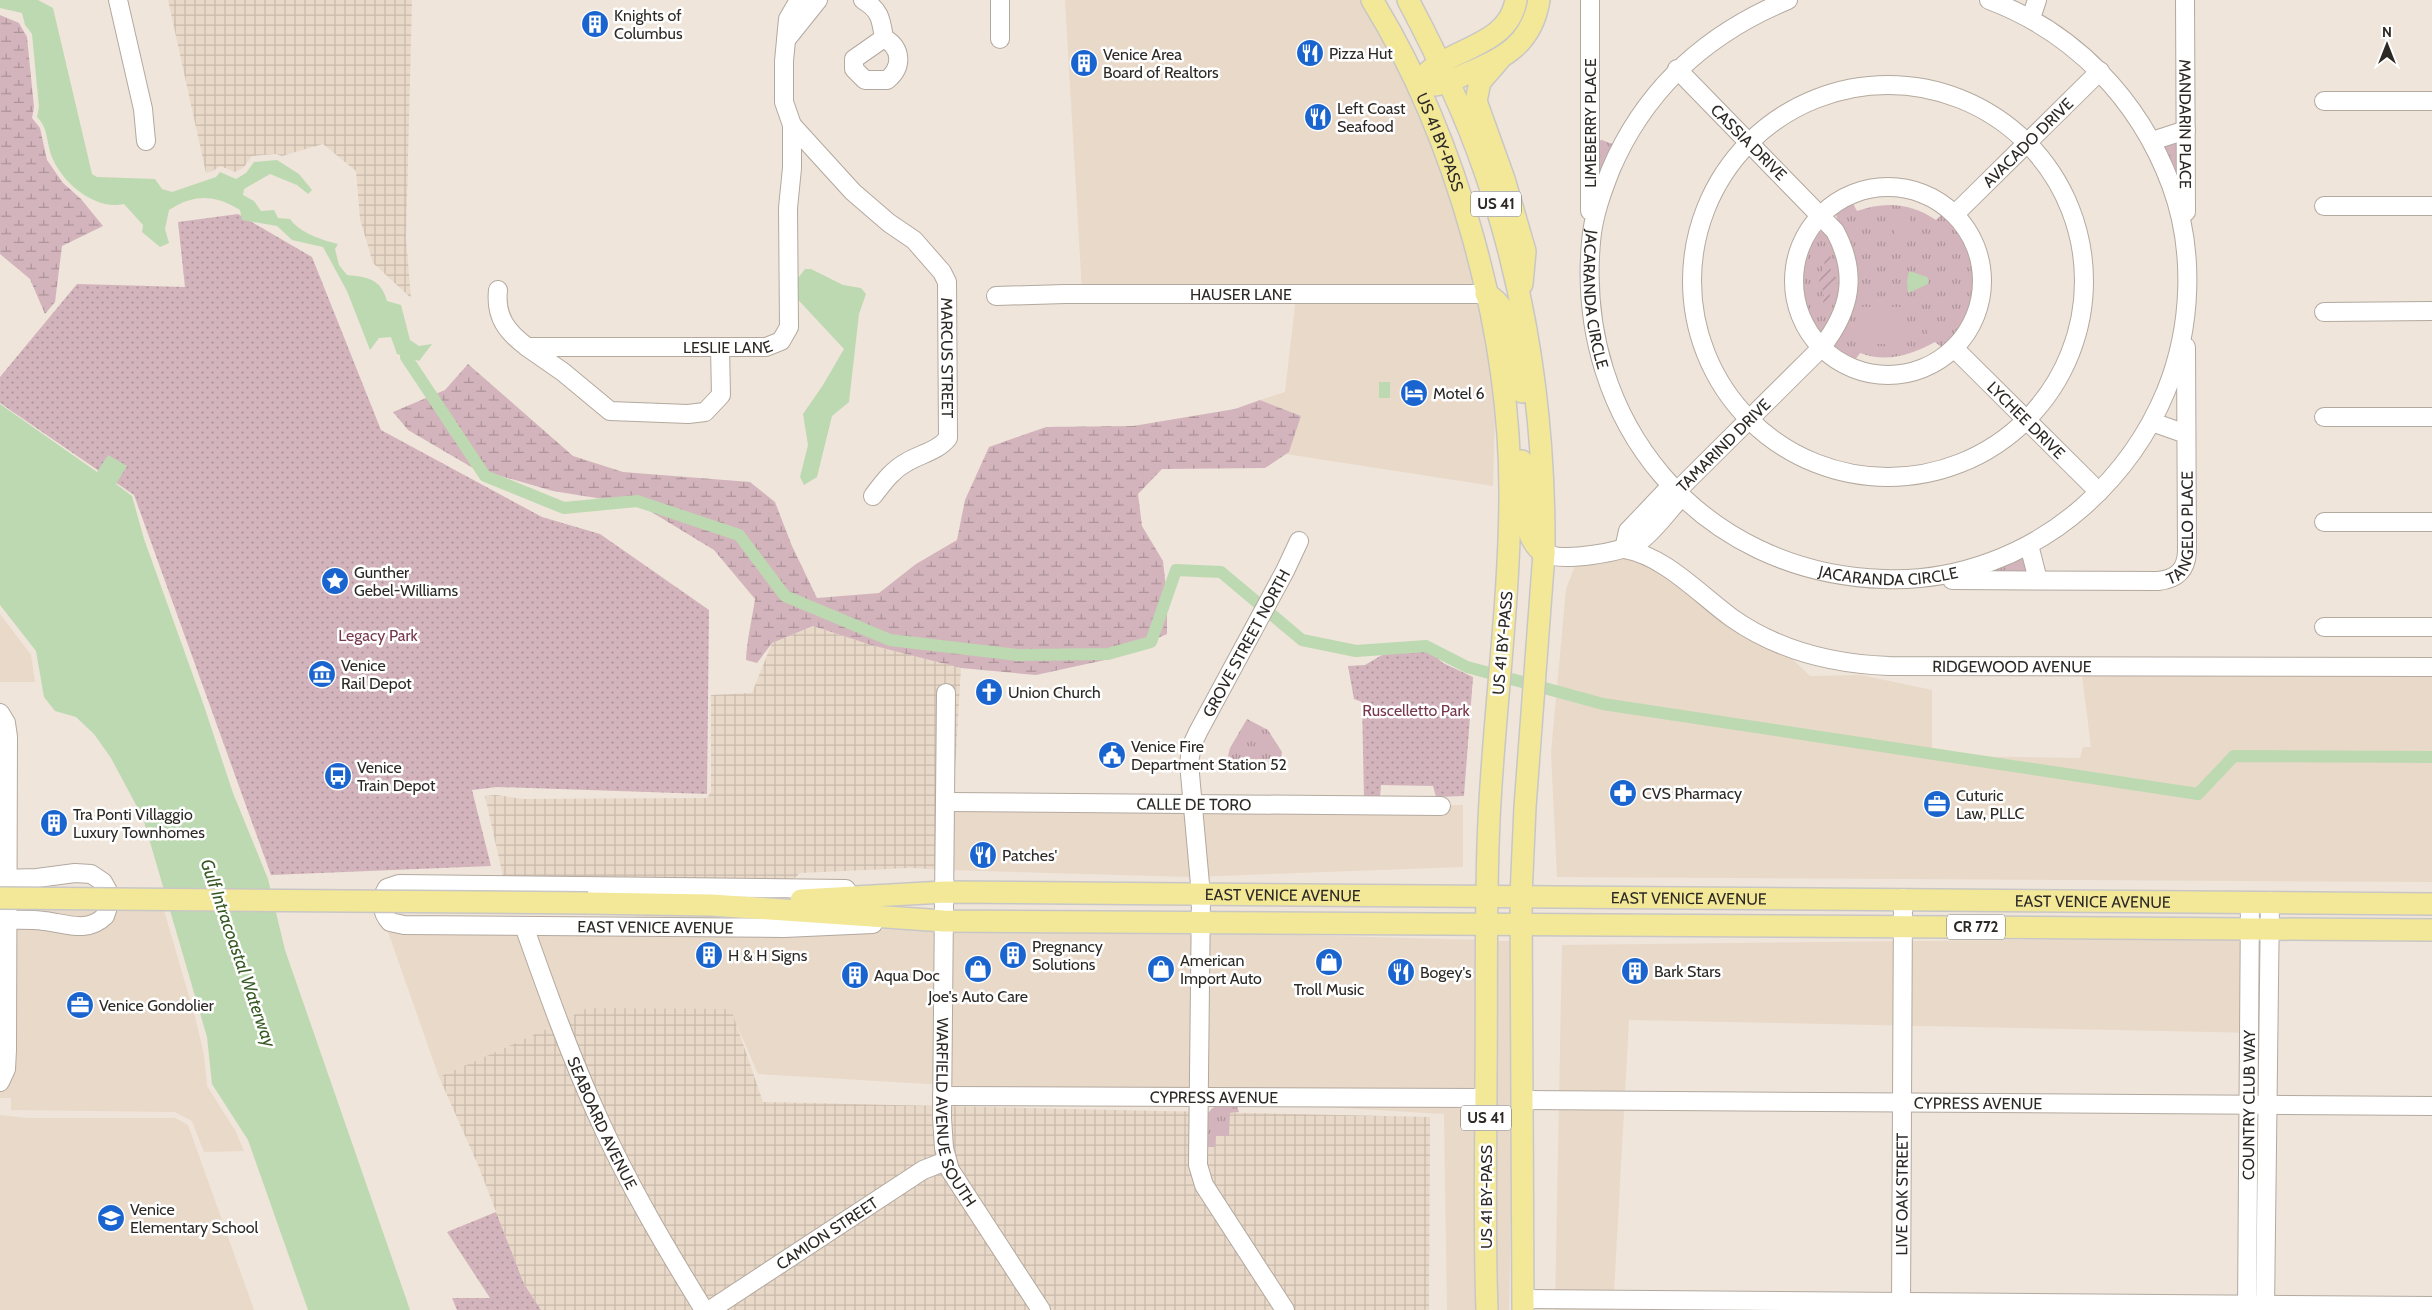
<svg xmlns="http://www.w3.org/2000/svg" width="2432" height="1310" viewBox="0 0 2432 1310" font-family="Cabin,sans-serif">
<defs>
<pattern id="industrial-grid" width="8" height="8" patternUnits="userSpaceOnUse" patternTransform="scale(1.25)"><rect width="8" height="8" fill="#e9d9c9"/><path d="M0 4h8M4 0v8" fill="none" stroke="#c8baac"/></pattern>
<pattern id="grass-tufts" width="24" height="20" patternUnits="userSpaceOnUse" patternTransform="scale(1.25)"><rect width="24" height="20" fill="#d3b4bc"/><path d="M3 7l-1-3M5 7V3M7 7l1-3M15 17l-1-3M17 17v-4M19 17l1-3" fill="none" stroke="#ac9299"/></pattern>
<pattern id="wetland-marsh" width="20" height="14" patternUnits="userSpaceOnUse" patternTransform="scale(1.25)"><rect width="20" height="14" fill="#d3b4bc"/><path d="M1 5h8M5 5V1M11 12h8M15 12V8" fill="none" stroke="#ac9299"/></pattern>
<pattern id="park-dots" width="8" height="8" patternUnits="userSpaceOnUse" patternTransform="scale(1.25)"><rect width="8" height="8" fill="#d3b4bc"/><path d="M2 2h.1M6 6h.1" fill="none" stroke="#ac9299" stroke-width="1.8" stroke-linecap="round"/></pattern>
<pattern id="garden-furrows" width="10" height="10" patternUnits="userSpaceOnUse" patternTransform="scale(1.25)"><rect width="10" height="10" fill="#d3b4bc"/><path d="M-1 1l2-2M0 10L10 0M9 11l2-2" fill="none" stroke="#ac9299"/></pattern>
</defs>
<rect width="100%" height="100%" fill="#efe5da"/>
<g fill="#e9d9c9">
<polygon points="1065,0 1361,0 1410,85 1448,180 1485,322 1495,410 1493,486 1286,454 1289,452 1301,416 1260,400 1285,392 1296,297 1082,291"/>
<polygon points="1579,556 1644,556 1767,635 1810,676 1861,675 1932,690 1932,751 1935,756 2080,758 2083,747 2091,747 2082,675 2432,665 2432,882 1557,877 1551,753 1566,589"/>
<polygon points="0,614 31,655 35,682 0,682"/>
<polygon points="953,803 1330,807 1463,805 1463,867 1191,877 949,870"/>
<polygon points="0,906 163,907 195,1017 204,1055 207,1086 236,1132 244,1151 204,1152 192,1121 175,1112 11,1110 11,1098 0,1098"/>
<polygon points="711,912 783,917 796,929 1117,930 1481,940 1480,1310 1447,1310 1444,1114 758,1074 730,1009 558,1024 439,1077 388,932"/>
<polygon points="2266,937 2259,1033 1629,1020 1613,1310 1555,1310 1562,945"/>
<polygon points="1493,941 1514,941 1515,1003 1509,1310 1493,1310"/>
<polygon points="0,1115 27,1118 175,1118 188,1125 254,1310 0,1310"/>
</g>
<g fill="url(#industrial-grid)">
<polygon points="168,0 412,0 406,238 411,298 373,263 360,219 356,171 323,144 282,156 276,154 252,156 243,168 235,172 220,166 213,171 206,173"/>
<polygon points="813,626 871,645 961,668 949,870 910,868 800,873 779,893 507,894 485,796 496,795 523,799 707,798 711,792 711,695 752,693 772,643"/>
<polygon points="587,1008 731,1009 763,1102 1430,1117 1429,1310 541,1310 524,1284 478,1165 439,1077 558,1024"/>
</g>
<g fill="url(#grass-tufts)">
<polygon points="2177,138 2181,189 2162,144"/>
<polygon points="1602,140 1615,145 1598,191 1596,141"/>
<path d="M1851,200L1857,211C1885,201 1911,203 1936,220L1945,211C1987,252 1988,310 1944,349L1935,342C1911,355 1887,363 1860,353L1853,363L1834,350L1833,345L1842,326L1839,227L1836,214L1841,206Z"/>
<path d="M1822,231L1826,232L1840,254L1841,304L1822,332C1789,329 1796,249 1815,232Z"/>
<polygon points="2024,554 2029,572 1985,575 1982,570"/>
<polygon points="1247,719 1268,730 1282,752 1281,759 1233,759 1228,756 1230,748"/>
<path d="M1216,1106H1237L1239,1112L1230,1113L1229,1136H1216L1215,1147H1206C1206,1133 1201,1113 1216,1106Z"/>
</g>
<g fill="url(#wetland-marsh)">
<polygon points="0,15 19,23 27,37 34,107 32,118 40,128 47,160 63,183 81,199 103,226 62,246 55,302 45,314 30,279 0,254"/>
<path d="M468,364L573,456L623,472L750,482L775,502L792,546L817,598L879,593L916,564L957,540L965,500L989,447L1046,427L1133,426L1235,409L1260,400L1301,416L1289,452L1265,468L1162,469L1138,494L1142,526L1163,561L1167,597V634L1114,658L1036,675L961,668L871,645L813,626L772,643L757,663L746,660C747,638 752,620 755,599L714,550L640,505L553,491L473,468L408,430L393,412L445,390Z"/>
</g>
<g fill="url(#park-dots)">
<polygon points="238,214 312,257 381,430 542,517 600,534 709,610 707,794 497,787 472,790 491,866 271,875 134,495 0,403 0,377 77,284 185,287 178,222"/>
<polygon points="1408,643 1428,650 1443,663 1473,677 1464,796 1436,797 1433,786 1381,785 1380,797 1364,798 1362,702 1354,699 1348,666 1365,665 1382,655 1385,649 1399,644"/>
<polygon points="496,1212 524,1284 541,1310 457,1310 452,1298 490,1298 447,1232"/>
</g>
<polygon fill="url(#garden-furrows)" points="1828,252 1831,254 1830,268 1838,281 1830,294 1829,305 1826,308 1823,305 1824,293 1819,281 1824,268 1825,254"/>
<g fill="#d3b4bc">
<polygon points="1910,209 1910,237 1894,237 1894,209"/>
<polygon points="1919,303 1939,336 1932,340 1913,307"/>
<rect x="1862" y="307" width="43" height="37"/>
</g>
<g fill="#bdd9b1">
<path d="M0,0H38L53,8L92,174L97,177L155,179L162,189L172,192L216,177L220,172L236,179L246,173L254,162L277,160L299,174L312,190L308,194L297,185L270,174L244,189L243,195L254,201L261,211L274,210L278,218L290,219C300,233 322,240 338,244L335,249L339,265L347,275C368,277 381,279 387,301L401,305L410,340L419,346L432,344L419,361L397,354L391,337L379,338L370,350L347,291L323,247L292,240L277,226L242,220L240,210C215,195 195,193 169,210L165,229L169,243L160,247L142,232L143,225L124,204C96,211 62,183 52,157C46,142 49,129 37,117L39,107L32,34L25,25L22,13L0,8Z"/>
<polygon points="805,269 811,269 843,285 861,288 866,294 859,314 849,402 832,416 817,477 804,485 800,477 808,445 803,414 823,385 844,349 789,290"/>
<polygon points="1909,271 1927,277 1929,281 1928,284 1908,293 1907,281"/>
<rect x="1379" y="382" width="11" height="16"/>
<polygon points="0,404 97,472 108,455 127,466 116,484 132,496 144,539 204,706 233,793 268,879 285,950 410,1310 308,1310 248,1140 212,1084 207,1037 143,818 111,758 94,734 76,717 55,711 44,697 36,651 0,605"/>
</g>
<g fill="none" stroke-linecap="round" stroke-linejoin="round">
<polyline stroke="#bdd9b1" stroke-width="12" points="406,357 485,476 564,508 637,501 739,535 785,596 890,640 1018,655 1108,654 1151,642 1176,570 1221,572 1302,640 1356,651 1426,646 1467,667 1603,704 2198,794 2234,756 2432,757"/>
<g stroke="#b3a99f" stroke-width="20">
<g id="minor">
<polyline points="118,0 143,109 146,141"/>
<path d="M863,0C880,10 881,19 884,38"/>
<polyline points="1000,0 1000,39"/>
<polyline points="1590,0 1590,211"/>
<path id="s1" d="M1788,0C1708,33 1646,88 1611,169C1602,192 1593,216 1591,242C1575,422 1700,573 1884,579C1957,582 2030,554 2084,506C2121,473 2147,437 2166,391C2192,327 2195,250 2171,185C2139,99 2074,32 1989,0"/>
<path id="s2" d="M2185,0L2186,212"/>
<polyline points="2031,18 2037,0"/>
<path d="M884,38C902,48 903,67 887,80H865L854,69V59Z"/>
<polyline points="786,40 818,0"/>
<circle cx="1888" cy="281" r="196"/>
<polyline points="2324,101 2432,101"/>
<path id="s3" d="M792,125L853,192L889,223L914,240L942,272L947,282L948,438C938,451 920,454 907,462C892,470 883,483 873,496"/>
<polyline points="2152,141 2186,130"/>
<circle cx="1888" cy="281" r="94"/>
<polyline points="2324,206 2432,206"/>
<path id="s4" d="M1955,214L2100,71"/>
<path id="s5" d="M498,290C495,317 507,332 527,347H766L781,341L789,327L788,208L792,168V125L784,102V61L788,19L799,0"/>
<path id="s6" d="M996,296L1065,294H1486"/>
<polyline points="2324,312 2432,311"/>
<polyline points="527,347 563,372 610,411 688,414 705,412 721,395 720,347"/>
<path id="s7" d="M1954,348L2099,492"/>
<polyline points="2324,417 2432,417"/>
<polyline points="2152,422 2186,434"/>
<polyline points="2324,522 2432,522"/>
<polyline points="2029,545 2038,580"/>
<path id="s8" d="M1624,549C1665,556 1699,594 1732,618C1779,651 1832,664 1889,666L2432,667"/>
<polyline points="1624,549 1628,531 1666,491 1677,491"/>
<path id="s9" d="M1544,553C1561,563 1623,552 1639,542C1653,532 1666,514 1677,502V491L1821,348C1851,310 1858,274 1835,231L1677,69"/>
<path id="s10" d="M1952,580L2158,581C2176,579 2186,571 2187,552L2186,347"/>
<polyline points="2324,627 2432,627"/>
<path id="s11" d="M946,693L942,1118L944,1148L950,1170L1041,1310"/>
<polyline points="0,713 6,723 8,737 7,1050 6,1069 0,1082"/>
<path id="s12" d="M946,802L1441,806"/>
<path d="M0,879L37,878L75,873L91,874L103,882L108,891L109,904L105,916C87,934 65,923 44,921C30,919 15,920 0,920"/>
<path id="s13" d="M846,889L399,884L387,888C380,899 381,912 390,922L404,925L784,928L873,924"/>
<path id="s14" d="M524,926C547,991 570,1055 598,1117C628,1184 666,1248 704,1310"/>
<path id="s15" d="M942,1096L1486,1098"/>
<path id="s16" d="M1523,1100L2432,1106"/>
<polyline points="1523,1299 2432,1306"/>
<path id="s17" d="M710,1310L923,1170L946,1161"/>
<path id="s18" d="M1285,1310L1204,1185L1198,1165L1201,895L1189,763L1192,745L1198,732L1285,571L1299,541"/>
<path id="s19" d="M1901,1310L1903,898"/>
<path id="s20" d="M2247,1310L2250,901"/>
<polyline points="2265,1310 2270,901"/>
</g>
</g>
<g stroke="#c8c7c6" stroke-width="24">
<g id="major">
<path id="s21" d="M1372,0C1457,138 1510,330 1510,492C1510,602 1494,711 1489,820C1485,905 1487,990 1486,1075C1486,1153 1484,1232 1487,1310"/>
<path d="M1408,0C1437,55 1464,111 1484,169C1527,291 1545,424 1544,553L1525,807L1521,896L1523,1310"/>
<polyline points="1499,60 1480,82 1476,101 1504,179 1525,251 1522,284"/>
<path d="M1428,72C1457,47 1509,44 1516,0"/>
<path d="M1435,85C1447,84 1457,78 1468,73C1505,58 1532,43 1539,0"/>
<path d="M1486,294C1518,310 1513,362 1522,392"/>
<path d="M1522,461C1526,490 1518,534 1544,553"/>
<path id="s22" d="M801,900L944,892L2432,904"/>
<polyline points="588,903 711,905 944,921 2432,930"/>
</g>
</g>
<use href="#minor" stroke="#fff" stroke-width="18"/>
<use href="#major" stroke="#f3e898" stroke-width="21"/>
<g stroke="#c8c7c6" stroke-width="24" stroke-linecap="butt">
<polyline id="major-bridge" points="0,898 588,903"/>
</g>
<use href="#major-bridge" stroke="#f3e898" stroke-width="21"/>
</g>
<defs>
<g id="building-disc" transform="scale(1.4375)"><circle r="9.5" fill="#1a64cf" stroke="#fff"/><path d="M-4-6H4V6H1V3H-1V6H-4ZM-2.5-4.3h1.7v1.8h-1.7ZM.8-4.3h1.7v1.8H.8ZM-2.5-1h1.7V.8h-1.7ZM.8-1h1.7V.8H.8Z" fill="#fff"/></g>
<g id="restaurant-disc" transform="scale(1.4375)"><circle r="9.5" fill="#1a64cf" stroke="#fff"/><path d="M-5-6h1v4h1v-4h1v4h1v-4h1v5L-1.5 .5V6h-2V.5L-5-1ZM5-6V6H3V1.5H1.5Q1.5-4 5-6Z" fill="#fff"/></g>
<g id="hotel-disc" transform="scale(1.4375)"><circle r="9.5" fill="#1a64cf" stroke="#fff"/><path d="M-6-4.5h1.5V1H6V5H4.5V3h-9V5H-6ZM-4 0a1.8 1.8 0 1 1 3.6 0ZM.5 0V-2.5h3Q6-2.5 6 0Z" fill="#fff"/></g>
<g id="sight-disc" transform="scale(1.4375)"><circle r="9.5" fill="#1a64cf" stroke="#fff"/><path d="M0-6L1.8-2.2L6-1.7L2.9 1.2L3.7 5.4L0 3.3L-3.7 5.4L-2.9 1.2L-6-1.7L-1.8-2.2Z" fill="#fff"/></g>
<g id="museum-disc" transform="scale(1.4375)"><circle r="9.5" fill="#1a64cf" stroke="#fff"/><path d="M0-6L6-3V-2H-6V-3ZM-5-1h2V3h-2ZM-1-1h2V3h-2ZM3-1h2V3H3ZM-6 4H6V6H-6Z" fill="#fff"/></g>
<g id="church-disc" transform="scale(1.4375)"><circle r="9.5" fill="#1a64cf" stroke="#fff"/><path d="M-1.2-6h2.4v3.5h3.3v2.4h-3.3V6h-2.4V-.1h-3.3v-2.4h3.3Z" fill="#fff"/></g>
<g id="civic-disc" transform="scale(1.4375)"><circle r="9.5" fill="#1a64cf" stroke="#fff"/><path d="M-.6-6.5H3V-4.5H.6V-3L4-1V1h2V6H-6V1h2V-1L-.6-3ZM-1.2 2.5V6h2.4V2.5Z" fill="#fff"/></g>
<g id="bus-disc" transform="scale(1.4375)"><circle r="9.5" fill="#1a64cf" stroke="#fff"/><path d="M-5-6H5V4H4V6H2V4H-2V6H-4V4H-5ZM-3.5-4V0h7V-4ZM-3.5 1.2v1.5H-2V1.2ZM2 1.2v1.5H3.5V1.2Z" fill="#fff"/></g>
<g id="pharmacy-disc" transform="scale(1.4375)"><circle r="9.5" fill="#1a64cf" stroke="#fff"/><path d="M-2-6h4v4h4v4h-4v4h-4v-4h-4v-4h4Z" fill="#fff"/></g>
<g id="office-disc" transform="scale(1.4375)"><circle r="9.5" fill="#1a64cf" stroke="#fff"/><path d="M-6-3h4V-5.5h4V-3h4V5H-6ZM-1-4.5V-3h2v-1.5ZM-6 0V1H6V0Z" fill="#fff"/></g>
<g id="shop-disc" transform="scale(1.4375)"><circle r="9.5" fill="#1a64cf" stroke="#fff"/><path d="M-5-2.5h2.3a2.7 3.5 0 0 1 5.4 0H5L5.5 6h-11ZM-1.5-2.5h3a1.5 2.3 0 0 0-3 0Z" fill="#fff"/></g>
<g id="school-disc" transform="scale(1.4375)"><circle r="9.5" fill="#1a64cf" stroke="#fff"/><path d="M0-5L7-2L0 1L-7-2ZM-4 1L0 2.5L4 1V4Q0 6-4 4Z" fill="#fff"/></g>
</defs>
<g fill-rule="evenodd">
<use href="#building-disc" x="595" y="24"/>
<use href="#restaurant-disc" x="1310" y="53"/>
<use href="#building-disc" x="1084" y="63"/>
<use href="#restaurant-disc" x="1318" y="117"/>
<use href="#hotel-disc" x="1414" y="393"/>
<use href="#sight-disc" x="335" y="581"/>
<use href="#museum-disc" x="322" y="674"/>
<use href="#church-disc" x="989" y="692"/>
<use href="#civic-disc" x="1112" y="755"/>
<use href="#bus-disc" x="338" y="776"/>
<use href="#pharmacy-disc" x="1623" y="793"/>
<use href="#office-disc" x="1937" y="804"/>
<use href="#building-disc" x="54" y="823"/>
<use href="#restaurant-disc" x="983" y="855"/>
<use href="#building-disc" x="709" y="955"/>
<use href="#building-disc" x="1013" y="955"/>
<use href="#shop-disc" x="1329" y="962"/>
<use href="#shop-disc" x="978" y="969"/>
<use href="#shop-disc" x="1161" y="969"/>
<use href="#building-disc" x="1635" y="971"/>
<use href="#restaurant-disc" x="1401" y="972"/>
<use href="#building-disc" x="855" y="975"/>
<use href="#office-disc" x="80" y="1005"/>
<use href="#school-disc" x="111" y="1218"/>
</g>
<g text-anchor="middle" stroke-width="5" stroke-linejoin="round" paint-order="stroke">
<g fill="#fff" stroke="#6c6966" stroke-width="1">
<rect x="1471" y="191.5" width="50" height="25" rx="4"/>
<rect x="1947" y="914.5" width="58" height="25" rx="4"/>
<rect x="1461" y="1105.5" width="50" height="25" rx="4"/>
</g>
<g font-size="15" font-weight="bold" fill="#2d2925">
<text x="1496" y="209">US 41</text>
<text x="1976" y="932">CR 772</text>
<text x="1486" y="1123">US 41</text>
</g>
<g font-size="16" fill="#2d2925" stroke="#fff" text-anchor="start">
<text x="614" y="21">Knights of<tspan x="614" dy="18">Columbus</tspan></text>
<text x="1329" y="59">Pizza Hut</text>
<text x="1103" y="60">Venice Area<tspan x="1103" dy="18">Board of Realtors</tspan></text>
<text x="1337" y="114">Left Coast<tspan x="1337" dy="18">Seafood</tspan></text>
<text x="1433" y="399">Motel 6</text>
<text x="354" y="578">Gunther<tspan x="354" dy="18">Gebel-Williams</tspan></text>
<text x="341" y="671">Venice<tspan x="341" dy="18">Rail Depot</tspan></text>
<text x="1008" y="698">Union Church</text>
<text x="1131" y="752">Venice Fire<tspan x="1131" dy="18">Department Station 52</tspan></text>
<text x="357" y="773">Venice<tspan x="357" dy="18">Train Depot</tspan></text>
<text x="1642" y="799">CVS Pharmacy</text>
<text x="1956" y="801">Cuturic<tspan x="1956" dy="18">Law, PLLC</tspan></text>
<text x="73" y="820">Tra Ponti Villaggio<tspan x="73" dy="18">Luxury Townhomes</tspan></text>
<text x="1002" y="861">Patches'</text>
<text x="1032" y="952">Pregnancy<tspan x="1032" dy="18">Solutions</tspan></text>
<text x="728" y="961">H &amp; H Signs</text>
<text x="1180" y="966">American<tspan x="1180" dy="18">Import Auto</tspan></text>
<text x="1654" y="977">Bark Stars</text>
<text x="1420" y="978">Bogey's</text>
<text x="874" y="981">Aqua Doc</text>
<text x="1329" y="995" text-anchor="middle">Troll Music</text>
<text x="978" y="1002" text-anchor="middle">Joe's Auto Care</text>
<text x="99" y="1011">Venice Gondolier</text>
<text x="130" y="1215">Venice<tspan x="130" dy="18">Elementary School</tspan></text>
</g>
<g font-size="16" fill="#2d2925" stroke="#fff">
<text transform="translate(1590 123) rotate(-90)" y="6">LIMEBERRY PLACE</text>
<text dy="6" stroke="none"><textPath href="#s2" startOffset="124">MANDARIN PLACE</textPath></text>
<text dy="6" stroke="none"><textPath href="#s21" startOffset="158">US 41 BY-PASS</textPath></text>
<text transform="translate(1749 142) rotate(45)" y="6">CASSIA DRIVE</text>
<text dy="6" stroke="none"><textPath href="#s4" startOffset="102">AVACADO DRIVE</textPath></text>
<text dy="6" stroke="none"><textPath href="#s6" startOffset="245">HAUSER LANE</textPath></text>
<text dy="6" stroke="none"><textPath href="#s1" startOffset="385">JACARANDA CIRCLE</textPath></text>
<text dy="6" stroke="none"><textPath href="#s5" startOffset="268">LESLIE LANE</textPath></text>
<text dy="6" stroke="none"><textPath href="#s3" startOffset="298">MARCUS STREET</textPath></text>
<text dy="6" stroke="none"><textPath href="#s7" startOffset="102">LYCHEE DRIVE</textPath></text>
<text dy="6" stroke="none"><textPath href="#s9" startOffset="229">TAMARIND DRIVE</textPath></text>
<text dy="6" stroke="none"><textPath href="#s10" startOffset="274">TANGELO PLACE</textPath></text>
<text dy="6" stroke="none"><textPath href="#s1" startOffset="834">JACARANDA CIRCLE</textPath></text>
<text dy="6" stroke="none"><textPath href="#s18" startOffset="706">GROVE STREET NORTH</textPath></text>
<text transform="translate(1502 643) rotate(-85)" y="6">US 41 BY-PASS</text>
<text dy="6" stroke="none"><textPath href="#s8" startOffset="419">RIDGEWOOD AVENUE</textPath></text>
<text dy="6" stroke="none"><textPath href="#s12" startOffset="248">CALLE DE TORO</textPath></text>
<text dy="6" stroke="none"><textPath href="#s22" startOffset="482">EAST VENICE AVENUE</textPath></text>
<text dy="6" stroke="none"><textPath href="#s22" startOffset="888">EAST VENICE AVENUE</textPath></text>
<text dy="6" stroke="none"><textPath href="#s22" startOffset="1292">EAST VENICE AVENUE</textPath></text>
<text dy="6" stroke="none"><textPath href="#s13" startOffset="762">EAST VENICE AVENUE</textPath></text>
<text dy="6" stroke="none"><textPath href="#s15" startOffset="272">CYPRESS AVENUE</textPath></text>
<text dy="6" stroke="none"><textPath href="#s16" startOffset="455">CYPRESS AVENUE</textPath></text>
<text dy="6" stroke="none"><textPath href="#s20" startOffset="205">COUNTRY CLUB WAY</textPath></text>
<text dy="6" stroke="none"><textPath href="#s11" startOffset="422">WARFIELD AVENUE SOUTH</textPath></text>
<text dy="6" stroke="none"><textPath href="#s14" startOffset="212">SEABOARD AVENUE</textPath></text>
<text dy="6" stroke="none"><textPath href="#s19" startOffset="116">LIVE OAK STREET</textPath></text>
<text transform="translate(1486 1197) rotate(-90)" y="6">US 41 BY-PASS</text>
<text dy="6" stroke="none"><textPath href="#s17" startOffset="140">CAMION STREET</textPath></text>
</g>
<g font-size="16" fill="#77384d" stroke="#fff">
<text x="378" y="641">Legacy Park</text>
<text x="1416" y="716">Ruscelletto Park</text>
</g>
<g font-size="18" font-style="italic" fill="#375a23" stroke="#fff">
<text transform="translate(238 953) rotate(71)" y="6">Gulf Intracoastal Waterway</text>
</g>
</g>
<g transform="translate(2387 45)" stroke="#ffffff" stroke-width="4" paint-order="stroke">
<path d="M0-4L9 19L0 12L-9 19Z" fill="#2d2925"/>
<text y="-8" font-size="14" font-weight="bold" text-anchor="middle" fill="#2d2925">N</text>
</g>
</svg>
